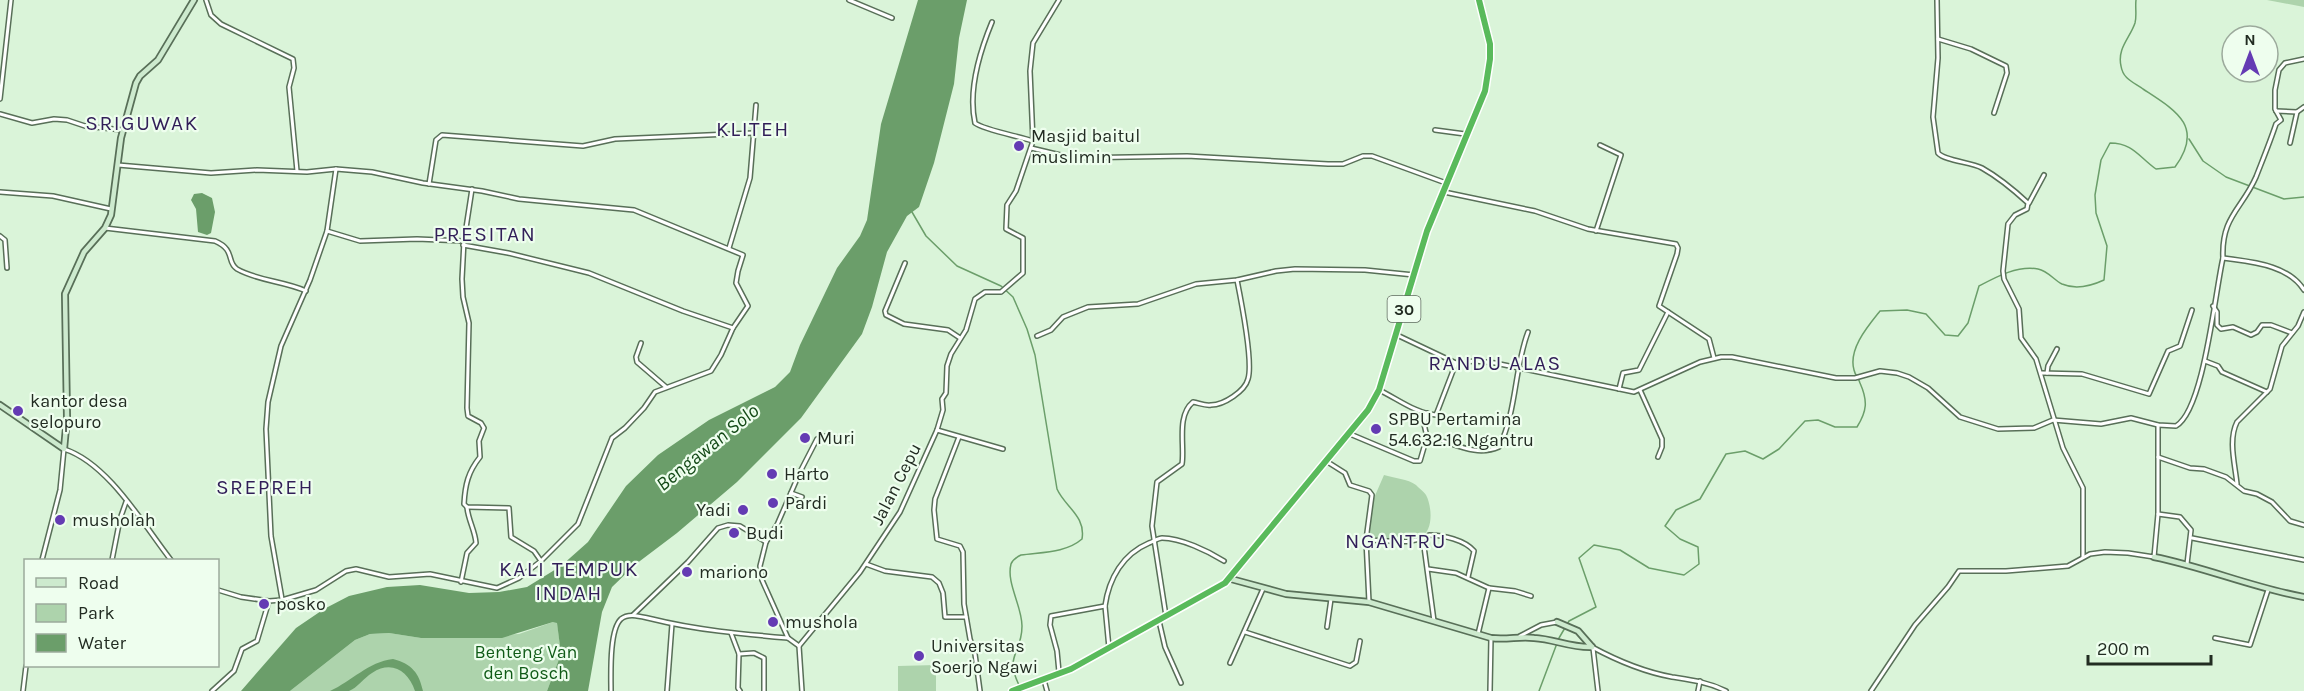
<svg xmlns="http://www.w3.org/2000/svg" width="2304" height="691" viewBox="0 0 2304 691" font-family="Karla,sans-serif">
<rect width="100%" height="100%" fill="#daf4d9"/>
<g fill="#add3ac">
<polygon points="2267,0 2304,0 2304,7"/>
<path d="M1384,475C1394,478 1408,479 1416,485C1419,488 1424,492 1426,495C1432,506 1434,532 1420,537C1405,542 1384,538 1368,538L1374,498Z"/>
<polygon points="553,622 557,622 561,654 547,691 290,691 355,640 370,634 389,633 421,638 519,634"/>
<polygon points="936,665 936,691 898,691 898,666"/>
</g>
<g fill="#6b9e6a">
<polygon points="918,0 967,0 959,38 954,84 934,163 919,207 907,216 887,252 872,307 862,334 801,418 737,482 677,533 636,564 612,587 602,612 588,691 547,691 561,654 557,623 553,622 502,638 421,638 389,633 370,634 355,640 290,691 241,691 296,628 324,609 349,596 387,587 420,585 469,593 499,592 527,587 561,566 588,542 626,486 658,455 709,420 775,387 790,372 800,345 837,268 860,236 867,220 881,124"/>
<polygon points="202,193 212,198 215,212 211,233 207,235 198,232 196,209 191,200 194,194"/>
<path d="M393,659C412,664 419,673 423,691H415C408,671 392,660 372,673C364,678 357,688 349,691C344,691 335,691 330,691C352,681 368,662 393,659Z"/>
</g>
<g fill="none" stroke-linecap="round" stroke-linejoin="round">
<g stroke="#6b9e6a" stroke-width="1.5">
<polyline points="2189,139 2203,161 2226,177 2284,199 2304,197"/>
<path d="M912,212L926,236L957,266L1001,286L1013,297L1027,329L1035,355L1057,489C1065,507 1086,516 1082,539C1066,553 1041,552 1021,555C1017,557 1013,559 1011,564C1006,583 1022,606 1022,626C1022,654 1004,655 1019,685"/>
<path d="M1539,691L1559,638L1569,621L1596,607L1579,558L1594,545L1620,550L1649,568L1684,575L1699,564L1698,547L1680,539L1665,526L1676,510L1700,499L1726,454L1745,451L1763,459L1779,449L1805,421L1818,420L1835,427H1857C1867,411 1868,401 1860,383C1859,379 1855,375 1854,370C1848,349 1868,326 1880,311L1907,310L1926,314L1945,335L1958,336L1968,323L1979,286C1996,277 2018,265 2038,269C2048,271 2054,280 2062,284C2076,290 2091,286 2104,280L2107,246L2096,213L2095,195L2101,160L2110,143C2133,143 2139,157 2156,169L2175,167C2205,126 2175,110 2143,89C2133,82 2123,79 2121,66C2117,48 2130,38 2135,23C2137,16 2135,7 2136,0"/>
</g>
<g stroke="#586f58" stroke-width="6">
<g id="street">
<polyline points="206,0 211,15 221,24 293,59 294,68 289,87 297,171"/>
<polyline points="849,0 892,18"/>
<path d="M1937,0L1938,58L1933,117L1938,153C1945,161 1971,162 1982,168C1998,177 2015,191 2028,203L2027,209L2015,215L2008,224L2003,271L2004,279L2019,309L2021,338L2036,359L2063,448L2083,488V557"/>
<path d="M992,22C980,51 968,91 975,123C984,130 1018,136 1033,141"/>
<polyline points="1938,39 1971,49 2006,66 2007,73 1994,113"/>
<polyline points="0,99 11,0"/>
<polyline points="2276,111 2297,112 2304,107"/>
<polyline points="0,114 32,123 54,119 67,120 85,126 123,130"/>
<polyline points="1435,130 1465,134"/>
<polyline points="2290,143 2297,112"/>
<polyline points="1031,148 1073,158 1187,156 1328,164 1343,164 1363,156 1372,156 1446,183"/>
<polyline points="118,165 211,173 257,170 307,172 336,169 372,172 423,183 482,191 519,199 634,210 743,255 738,271 736,283 748,306 733,328 721,355 711,371 655,392 644,408 625,428 612,438 578,524 541,561 519,578 497,588 430,574 389,577 356,569 346,571 316,590 282,600 269,601 241,597 218,590"/>
<polyline points="429,184 436,140 442,135 583,146 615,139 753,133"/>
<path d="M472,189L464,241L462,279L463,297L469,323L467,408L468,416L481,423L484,428L479,441L480,457C468,472 465,485 464,504L467,507L509,508L511,537L534,551L541,561"/>
<polyline points="0,192 53,196 111,209"/>
<polyline points="1444,192 1535,211 1588,229 1676,244 1678,248 1677,254 1659,306 1709,339 1714,358"/>
<polyline points="2029,203 2044,175"/>
<path d="M105,228L215,241C236,250 226,262 237,269C258,281 284,281 306,291"/>
<polyline points="327,231 360,241 417,239 464,241"/>
<polyline points="1596,231 1621,155 1600,145"/>
<polyline points="0,236 5,240 7,268"/>
<polyline points="463,245 508,253 589,273 683,311 733,328"/>
<polyline points="729,248 750,178 756,105"/>
<path d="M2223,258C2250,262 2288,264 2304,290"/>
<polyline points="905,263 885,311 886,315 904,324 948,330 960,338"/>
<polyline points="2213,306 2217,312 2217,325 2221,329 2233,327 2251,335 2257,332 2262,325 2271,325 2292,333"/>
<path d="M1397,335L1456,363L1475,361L1495,363L1634,392L1700,362L1721,357H1732L1836,378H1855L1880,371L1897,373L1909,377L1928,388L1960,417L1998,429L2034,428L2053,420L2101,424L2131,418L2158,425L2176,426C2204,410 2215,292 2223,258C2221,217 2242,209 2256,177C2263,159 2270,142 2276,124L2281,120L2275,109V90L2279,70L2285,63L2304,59"/>
<polyline points="1037,336 1051,330 1063,317 1088,307 1138,304 1196,284 1237,280 1276,271 1295,269 1365,270 1414,275"/>
<polyline points="641,343 636,357 637,362 666,387"/>
<polyline points="2205,361 2218,366 2222,372 2267,392"/>
<polyline points="2042,373 2082,374 2149,394 2168,351 2180,346 2192,310"/>
<polyline points="2047,373 2048,366 2057,349"/>
<polyline points="1619,389 1623,373 1639,370 1668,312"/>
<path d="M1379,390C1398,399 1415,413 1436,415L1456,363"/>
<polyline points="1640,390 1662,439 1662,447 1658,457"/>
<polyline points="937,430 1003,449"/>
<polyline points="1350,434 1414,461 1420,461 1427,437 1424,424 1427,413"/>
<polyline points="959,437 935,499 934,510 937,539 960,546 963,552 964,604 970,639 975,654 980,691"/>
<path d="M1427,437C1451,441 1474,458 1499,447C1517,411 1514,369 1528,332"/>
<polyline points="2158,457 2190,468 2204,469 2226,477 2244,491 2257,494 2272,502 2290,521 2304,525"/>
<polyline points="1326,461 1345,473 1350,485 1369,491 1372,495 1366,540 1369,602"/>
<path d="M2237,484C2235,464 2228,440 2237,422L2270,389L2282,346L2298,326L2304,312"/>
<polyline points="791,493 802,497"/>
<polyline points="2158,514 2180,517 2191,530 2187,564"/>
<polyline points="2192,538 2304,560"/>
<polyline points="1423,539 1434,621"/>
<path d="M1366,540C1388,540 1410,546 1429,535C1443,535 1465,540 1474,551L1468,577"/>
<path d="M42,560L60,490L64,449C108,463 143,524 171,560"/>
<polyline points="112,560 120,519 126,502"/>
<polyline points="866,564 885,571 932,577 939,583 943,593 945,617 966,617"/>
<polyline points="1428,569 1456,573 1489,588 1515,591 1531,596"/>
<path d="M461,582L467,553L476,543C475,530 468,520 467,507"/>
<polyline points="282,599 271,536 266,429 268,402 281,346 310,280 327,231 336,169"/>
<polyline points="1105,606 1109,648"/>
<polyline points="633,615 688,562 718,528 728,525 740,526 766,542"/>
<path d="M1166,616L1152,526L1157,482L1182,464C1185,446 1176,416 1193,402C1199,403 1205,406 1211,405C1224,405 1245,391 1248,379C1253,363 1241,300 1237,280"/>
<polyline points="1159,621 1165,647 1181,683"/>
<polyline points="1327,627 1331,599"/>
<polyline points="1245,632 1350,666 1356,662 1360,641"/>
<polyline points="731,633 739,654 738,688 740,691"/>
<polyline points="1478,634 1489,588"/>
<polyline points="1520,636 1541,625 1557,622"/>
<polyline points="2215,638 2250,645 2268,590"/>
<polyline points="799,646 788,638 762,580 760,566 766,542 777,525 800,472 817,439 822,436 852,440"/>
<path d="M1592,647C1616,660 1645,672 1672,677C1691,680 1708,682 1726,691"/>
<polyline points="1593,648 1598,691"/>
<polyline points="739,654 754,653 764,658 764,691"/>
<polyline points="1230,663 1263,589"/>
<path d="M1059,672L1057,651L1050,625L1051,616L1105,606C1109,578 1123,554 1149,543C1153,542 1158,538 1162,538C1181,538 1208,551 1224,561"/>
<polyline points="1044,680 1047,691"/>
<polyline points="23,691 26,666"/>
<polyline points="212,691 234,671 242,649 257,641 269,601"/>
<path d="M611,691C611,675 609,630 621,619C629,612 642,617 652,619C696,630 742,634 788,638"/>
<polyline points="667,691 672,624"/>
<polyline points="802,691 799,646 860,572 900,512 937,430 943,410 942,399 946,393 947,366 951,354 966,330 975,299 985,292 1001,292 1023,273 1023,238 1006,229 1007,205 1016,191 1033,141 1030,71 1033,43 1059,0"/>
<polyline points="1490,691 1491,638"/>
<polyline points="1698,691 1700,681"/>
<polyline points="1871,691 1915,625 1948,587 1959,571 2006,571 2068,566 2090,554 2105,552 2128,553 2154,557 2158,514 2158,425"/>
</g>
</g>
<g stroke="#586f58" stroke-width="8">
<g id="secondary">
<polyline points="0,405 64,449 67,417 65,294 84,252 105,228 111,215 121,138 136,83 140,76 158,60 194,0"/>
<path d="M2154,557C2205,567 2253,588 2304,597"/>
<path d="M1231,579L1286,594L1369,602L1491,638C1507,640 1520,636 1534,638C1554,639 1571,648 1592,647"/>
<polyline points="1557,622 1578,631 1592,647"/>
</g>
</g>
<g stroke="#fff" stroke-width="9">
<polyline id="highway" points="1012,691 1071,669 1225,583 1368,410 1379,390 1427,231 1485,91 1490,59 1490,44 1479,0"/>
</g>
<use href="#street" stroke="#fff" stroke-width="3"/>
<use href="#secondary" stroke="#cdeace" stroke-width="4.5"/>
<use href="#highway" stroke="#59ba5b" stroke-width="6"/>
</g>
<g fill="#643bb3" stroke="#eefeee" stroke-width="2">
<circle cx="1019" cy="146" r="6"/>
<circle cx="18" cy="411" r="6"/>
<circle cx="1376" cy="429" r="6"/>
<circle cx="805" cy="438" r="6"/>
<circle cx="772" cy="474" r="6"/>
<circle cx="773" cy="503" r="6"/>
<circle cx="743" cy="510" r="6"/>
<circle cx="60" cy="520" r="6"/>
<circle cx="734" cy="533" r="6"/>
<circle cx="687" cy="572" r="6"/>
<circle cx="264" cy="604" r="6"/>
<circle cx="773" cy="622" r="6"/>
<circle cx="919" cy="656" r="6"/>
</g>
<g text-anchor="middle" stroke-width="4.5" stroke-linejoin="round" paint-order="stroke">
<rect fill="#eefeee" stroke="#5f6b5f" stroke-width="1.5" x="1387.5" y="296" width="33" height="26" rx="4.5"/>
<g font-size="16" font-weight="bold" fill="#222c22">
<text x="1404" y="315">30</text>
</g>
<g font-size="18" fill="#222c22" stroke="#eefeee" text-anchor="start">
<text x="1031" y="142">Masjid baitul<tspan x="1031" dy="21">muslimin</tspan></text>
<text x="30" y="407">kantor desa<tspan x="30" dy="21">selopuro</tspan></text>
<text x="1388" y="425">SPBU Pertamina<tspan x="1388" dy="21">54.632.16 Ngantru</tspan></text>
<text x="817" y="444">Muri</text>
<text x="784" y="480">Harto</text>
<text x="785" y="509">Pardi</text>
<text x="731" y="516" text-anchor="end">Yadi</text>
<text x="72" y="526">musholah</text>
<text x="746" y="539">Budi</text>
<text x="699" y="578">mariono</text>
<text x="276" y="610">posko</text>
<text x="785" y="628">mushola</text>
<text x="931" y="652">Universitas<tspan x="931" dy="21">Soerjo Ngawi</tspan></text>
</g>
<g font-size="18" fill="#222c22" stroke="#eefeee">
<text transform="translate(896 484) rotate(-63)" y="6">Jalan Cepu</text>
</g>
<g font-size="18" fill="#105b17" stroke="#eefeee">
<text x="526" y="658">Benteng Van<tspan x="526" dy="21">den Bosch</tspan></text>
</g>
<g font-size="20" font-style="italic" fill="#144a17" stroke="#eefeee">
<text transform="translate(707 447) rotate(-39)" y="7">Bengawan Solo</text>
</g>
<g font-size="21" letter-spacing="1.5" fill="#311e58" stroke="#eefeee">
<text x="142" y="130">SRIGUWAK</text>
<text x="753" y="136">KLITEH</text>
<text x="485" y="241">PRESITAN</text>
<text x="1495" y="370">RANDU ALAS</text>
<text x="265" y="494">SREPREH</text>
<text x="1396" y="548">NGANTRU</text>
<text x="569" y="576">KALI TEMPUK<tspan x="569" dy="24">INDAH</tspan></text>
</g>
</g>
<rect x="24" y="559" width="195" height="108" fill="#eefeee" stroke="#9caa9c" stroke-width="1.5"/>
<rect x="36" y="578" width="30" height="9" fill="#cdeace" stroke="#9caa9c" stroke-width="1.5"/>
<text x="78" y="589" font-size="18" fill="#222c22">Road</text>
<rect x="36" y="604" width="30" height="18" fill="#add3ac" stroke="#9caa9c" stroke-width="1.5"/>
<text x="78" y="619" font-size="18" fill="#222c22">Park</text>
<rect x="36" y="634" width="30" height="18" fill="#6b9e6a" stroke="#9caa9c" stroke-width="1.5"/>
<text x="78" y="649" font-size="18" fill="#222c22">Water</text>
<g transform="translate(2250 54)"><circle r="28" fill="#eefeee" stroke="#9caa9c" stroke-width="1.5"/>
<path d="M0-4.5L10 22L0 15L-10 22Z" fill="#643bb3"/>
<text y="-9" font-size="16" font-weight="bold" text-anchor="middle" fill="#222c22">N</text>
</g>
<path d="M2088 655v9h123v-9" fill="none" stroke="#222c22" stroke-width="3"/>
<text x="2097" y="655" font-size="18" fill="#222c22" stroke="#eefeee" stroke-width="4.5" paint-order="stroke">200 m</text>
</svg>
